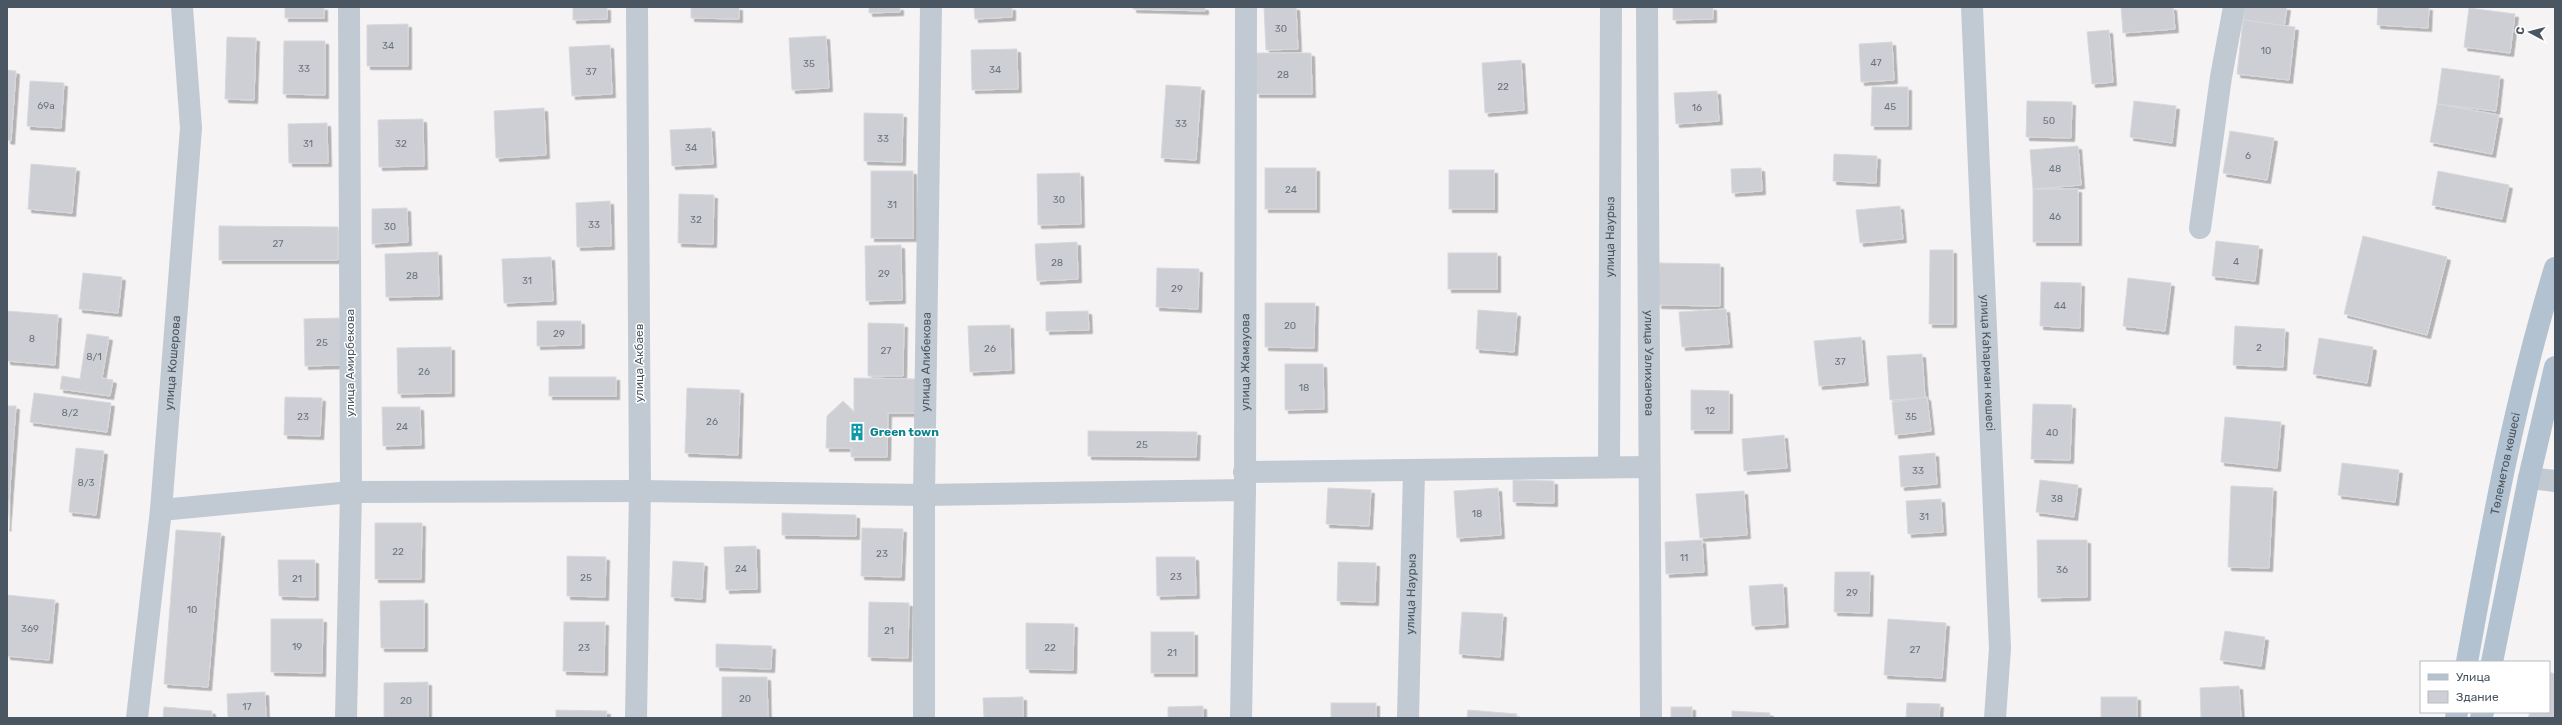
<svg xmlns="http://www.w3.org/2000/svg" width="2562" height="725" viewBox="0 0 2562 725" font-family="Rubik,sans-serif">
<defs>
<filter id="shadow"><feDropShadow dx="3.5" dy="3.5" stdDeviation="0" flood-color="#0004"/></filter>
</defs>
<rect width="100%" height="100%" fill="#f5f3f3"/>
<g fill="#cdcfd5" stroke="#d7d9de" filter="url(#shadow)">
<rect x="285" y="7" width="39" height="11"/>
<polygon points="573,7 607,7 607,19 573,20"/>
<polygon points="691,7 739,7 739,19 691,18"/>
<polygon points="869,7 900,7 900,12 869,13"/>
<polygon points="974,7 1012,7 1012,17 975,19"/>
<polygon points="1133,7 1205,7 1205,11 1133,9"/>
<polygon points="1264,7 1296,7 1298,49 1266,50"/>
<polygon points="1673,7 1713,7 1713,19 1673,20"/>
<polygon points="2121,7 2173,7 2175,29 2123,33"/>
<polygon points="2245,7 2287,7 2284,27 2243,20"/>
<polygon points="2378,7 2429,7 2428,28 2377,25"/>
<polygon points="2469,8 2515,14 2510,53 2464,47"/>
<polygon points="2243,20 2295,27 2289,80 2237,74"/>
<polygon points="408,24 408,66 367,66 367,25"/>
<polygon points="2109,30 2113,82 2092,84 2087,32"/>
<polygon points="826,36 829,88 792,90 789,38"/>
<polygon points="227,37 256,38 254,100 225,99"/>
<polygon points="284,41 325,41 325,95 283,94"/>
<polygon points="1892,42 1894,80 1861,82 1859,44"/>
<polygon points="610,45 612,94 572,96 569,47"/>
<polygon points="1017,49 1018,89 972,90 971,50"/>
<polygon points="1255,53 1311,53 1312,94 1256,94"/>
<polygon points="1521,60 1524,110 1485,113 1482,63"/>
<polygon points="2442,68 2500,76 2496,111 2437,104"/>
<polygon points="7,70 16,71 11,141 7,140"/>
<polygon points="30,81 64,83 61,128 27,126"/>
<polygon points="1166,85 1201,87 1196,160 1161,158"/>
<polygon points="1872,87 1908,87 1908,126 1871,126"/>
<polygon points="1717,91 1719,121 1676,124 1674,93"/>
<polygon points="2027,101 2072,102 2071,138 2026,137"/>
<polygon points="2134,101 2176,106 2172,143 2130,137"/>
<polygon points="2437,104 2499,115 2492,154 2430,142"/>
<polygon points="544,108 546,155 496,158 494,111"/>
<polygon points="864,113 903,114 902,162 864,161"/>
<polygon points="423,119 424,166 379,167 378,120"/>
<polygon points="327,123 328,163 289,163 288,124"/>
<polygon points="711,128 713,164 672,166 670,130"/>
<polygon points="2230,131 2274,138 2267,180 2223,173"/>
<polygon points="2078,146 2081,185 2033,189 2030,150"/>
<polygon points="1834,154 1877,156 1876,183 1833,181"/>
<polygon points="31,164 76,168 72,213 28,209"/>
<rect x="1265" y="168" width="51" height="41"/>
<polygon points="1761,168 1762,191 1732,193 1731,169"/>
<rect x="1449" y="170" width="45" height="39"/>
<rect x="871" y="171" width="42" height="67"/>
<polygon points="2438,171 2509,185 2502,219 2432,205"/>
<polygon points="1080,173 1081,224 1038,225 1037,174"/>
<rect x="2033" y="189" width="45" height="53"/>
<polygon points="679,194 714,195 713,244 678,243"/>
<polygon points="610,201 611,246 577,247 576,203"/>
<polygon points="1900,206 1903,239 1860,243 1856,210"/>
<polygon points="407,208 408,242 372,244 372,209"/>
<polygon points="219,226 338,227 338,260 219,260"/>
<polygon points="2363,236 2447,257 2427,335 2344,314"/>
<polygon points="2216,241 2259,246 2255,281 2212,276"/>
<polygon points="1077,242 1078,279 1037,281 1035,244"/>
<polygon points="901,245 902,300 866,301 865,246"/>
<polygon points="1930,250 1953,250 1953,324 1929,324"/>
<polygon points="438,252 439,296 386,297 385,254"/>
<rect x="1448" y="253" width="49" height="36"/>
<polygon points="551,257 553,301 504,303 502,259"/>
<polygon points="1659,263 1720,264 1720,306 1658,305"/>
<polygon points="1157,268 1199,269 1198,309 1156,307"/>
<polygon points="83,273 122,277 118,313 79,309"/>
<polygon points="2128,278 2171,283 2165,331 2123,326"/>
<polygon points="2041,282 2081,283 2080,328 2040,326"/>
<polygon points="1265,303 1315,303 1314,348 1265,347"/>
<polygon points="1726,309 1729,344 1682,347 1679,312"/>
<polygon points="1478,310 1517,313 1514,352 1476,349"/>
<polygon points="7,311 58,315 55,365 7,361"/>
<polygon points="1088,311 1089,330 1046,331 1046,312"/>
<polygon points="339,318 341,365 305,366 304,319"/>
<polygon points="537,321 581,321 581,345 537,346"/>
<polygon points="868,323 904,324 903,376 868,376"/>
<polygon points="1010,325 1011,370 970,372 968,326"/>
<polygon points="2235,326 2285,329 2283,367 2233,365"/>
<polygon points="87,334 109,337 102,378 113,380 110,396 60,389 62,376 80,379"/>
<polygon points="1861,337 1865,382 1819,386 1814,341"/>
<polygon points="2319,338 2373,347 2367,383 2313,374"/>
<polygon points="451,347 451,393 398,394 397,348"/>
<polygon points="1922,354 1925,398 1890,400 1887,356"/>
<polygon points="1285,364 1323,364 1324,409 1285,410"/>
<rect x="549" y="377" width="67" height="19"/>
<polygon points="854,378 916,379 915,413 888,413 887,457 851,457 851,448 826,448 827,416 843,401 854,412"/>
<polygon points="687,388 740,390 738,455 685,453"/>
<polygon points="1691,390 1729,391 1729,430 1691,430"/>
<polygon points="34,393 111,403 107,432 30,422"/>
<polygon points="285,397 322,398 320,436 284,435"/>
<polygon points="1927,397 1931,431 1895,435 1892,402"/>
<polygon points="2033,404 2072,405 2070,460 2031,459"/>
<polygon points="7,406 16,406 7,528"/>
<polygon points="382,407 420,407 421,445 383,446"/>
<polygon points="2225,417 2281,422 2277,468 2221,462"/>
<polygon points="1088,431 1197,432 1196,457 1088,456"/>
<polygon points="1784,435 1787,468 1744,471 1742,439"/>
<polygon points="76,448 104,451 96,515 69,512"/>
<polygon points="1935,453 1937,484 1901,487 1899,456"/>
<polygon points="2342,463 2399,470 2395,502 2338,495"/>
<polygon points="1513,480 1554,481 1554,503 1513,502"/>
<polygon points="2040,480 2078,485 2074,517 2036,512"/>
<polygon points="2231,486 2273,488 2269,568 2228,567"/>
<polygon points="1328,488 1371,490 1369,526 1326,524"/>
<polygon points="1498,488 1501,535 1457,538 1454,491"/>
<polygon points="1744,491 1747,535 1700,538 1696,494"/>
<polygon points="1941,499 1943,532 1908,534 1906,501"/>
<polygon points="782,513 856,515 856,536 782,535"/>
<polygon points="375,523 422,523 421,579 375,579"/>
<polygon points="862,528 903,529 901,577 861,576"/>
<polygon points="176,530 221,533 208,687 164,684"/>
<polygon points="1702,540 1704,572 1666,574 1665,542"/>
<polygon points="2037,540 2087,540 2087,597 2038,598"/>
<polygon points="756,546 757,589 726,590 724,547"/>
<polygon points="567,556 606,557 605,597 567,596"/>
<polygon points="1156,557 1195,557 1196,595 1157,596"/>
<polygon points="278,560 315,560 315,597 279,596"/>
<polygon points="673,561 704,563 702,599 671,597"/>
<polygon points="1338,562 1376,563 1375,602 1337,601"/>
<polygon points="1835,572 1870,572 1869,613 1834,612"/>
<polygon points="1783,584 1785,624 1752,626 1749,586"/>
<polygon points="7,595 55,600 49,660 7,656"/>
<polygon points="424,600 424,648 381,648 380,601"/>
<polygon points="869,602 909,603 908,658 868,657"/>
<polygon points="1462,612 1503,614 1500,657 1459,654"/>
<polygon points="271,619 323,619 322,673 271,672"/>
<polygon points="1888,619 1946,623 1942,678 1884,675"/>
<polygon points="564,622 605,622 604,672 563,671"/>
<polygon points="1026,623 1074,624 1073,670 1026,669"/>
<polygon points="2225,631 2265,637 2261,666 2220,660"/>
<rect x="1151" y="632" width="43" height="41"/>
<polygon points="716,644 772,646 771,669 716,667"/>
<polygon points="2549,672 2555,674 2555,718 2528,718 2530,712 2549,712"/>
<polygon points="722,677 767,677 768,718 722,718"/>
<polygon points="428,682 428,718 384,718 384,683"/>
<polygon points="2239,686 2241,718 2201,718 2200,688"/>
<polygon points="265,692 266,718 228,718 227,694"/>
<polygon points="1023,697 1023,718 984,718 983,698"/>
<rect x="2101" y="697" width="36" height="21"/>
<rect x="1331" y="703" width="45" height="15"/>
<polygon points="1907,703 1940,704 1939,718 1906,718"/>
<polygon points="1203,706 1203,718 1168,718 1168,707"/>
<polygon points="164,707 212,711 212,718 163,718"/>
<rect x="1671" y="707" width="21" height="11"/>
<polygon points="556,710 607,711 606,718 556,718"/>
<polygon points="1468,710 1517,714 1516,718 1467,718"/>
<polygon points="1732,711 1770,713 1769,718 1732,718"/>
</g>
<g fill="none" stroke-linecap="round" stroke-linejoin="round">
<g stroke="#c1cad2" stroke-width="22">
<path id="s1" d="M1647,7L1651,718"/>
<path id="s2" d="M1972,7L2000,648L1995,718"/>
<polyline points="2200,228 2221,77 2234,7"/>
<path id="s3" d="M1609,467L1611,7"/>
<polyline points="1244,472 1649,467"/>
<polyline points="2529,478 2555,481"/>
<polyline points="161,510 351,492 640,491 924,495 1245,490"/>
<path id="s4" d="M137,718L161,510L191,128L182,7"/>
<polyline points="346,718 351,492 349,7"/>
<polyline points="636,718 640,491 637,7"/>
<path id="s5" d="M924,718V495L931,7"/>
<path id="s6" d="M1241,718L1245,490L1246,7"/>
<path id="s7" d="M1408,718L1414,471"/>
</g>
<g stroke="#b3c2d1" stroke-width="22">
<path id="s8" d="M2467,662C2491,529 2515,398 2555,268"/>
<polyline points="2492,662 2529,478 2555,367"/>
<polyline points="2456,718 2457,712"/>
<polyline points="2481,718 2483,712"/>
</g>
</g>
<defs>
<g id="building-bare" transform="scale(1.38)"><path d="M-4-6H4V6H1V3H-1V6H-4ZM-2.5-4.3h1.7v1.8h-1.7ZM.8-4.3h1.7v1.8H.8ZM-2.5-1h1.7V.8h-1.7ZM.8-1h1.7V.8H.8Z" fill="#0f9aa8" stroke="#fff" stroke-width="2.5" paint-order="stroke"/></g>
</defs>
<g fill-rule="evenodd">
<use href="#building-bare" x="857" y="432"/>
</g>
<g text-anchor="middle" stroke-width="3" stroke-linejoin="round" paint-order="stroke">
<g font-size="10" fill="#6b747e">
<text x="1281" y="32">30</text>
<text x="388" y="49">34</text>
<text x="2266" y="54">10</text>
<text x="1876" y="66">47</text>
<text x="809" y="67">35</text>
<text x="304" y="72">33</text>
<text x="995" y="73">34</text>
<text x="591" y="75">37</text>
<text x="1283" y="78">28</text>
<text x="1503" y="90">22</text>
<text x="46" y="109">69а</text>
<text x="1890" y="110">45</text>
<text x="1697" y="111">16</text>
<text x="2049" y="124">50</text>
<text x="1181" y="127">33</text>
<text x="883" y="142">33</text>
<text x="308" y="147">31</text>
<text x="401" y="147">32</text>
<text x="691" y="151">34</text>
<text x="2248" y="159">6</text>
<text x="2055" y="172">48</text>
<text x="1291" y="193">24</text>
<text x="1059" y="203">30</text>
<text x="892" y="208">31</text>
<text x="2055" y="220">46</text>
<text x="696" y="223">32</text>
<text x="594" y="228">33</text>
<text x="390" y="230">30</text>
<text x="278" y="247">27</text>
<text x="2236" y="265">4</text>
<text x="1057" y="266">28</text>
<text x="884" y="277">29</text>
<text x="412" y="279">28</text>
<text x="527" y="284">31</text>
<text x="1177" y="292">29</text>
<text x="2060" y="309">44</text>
<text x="1290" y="329">20</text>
<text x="559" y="337">29</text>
<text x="32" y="342">8</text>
<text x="322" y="346">25</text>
<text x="2259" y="351">2</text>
<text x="990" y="352">26</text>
<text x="886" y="354">27</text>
<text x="94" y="360">8/1</text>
<text x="1840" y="365">37</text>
<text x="424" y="375">26</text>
<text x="1304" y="391">18</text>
<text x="1710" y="414">12</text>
<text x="70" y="416">8/2</text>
<text x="303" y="420">23</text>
<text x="1911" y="420">35</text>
<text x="712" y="425">26</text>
<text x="402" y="430">24</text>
<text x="2052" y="436">40</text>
<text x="1142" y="448">25</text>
<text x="1918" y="474">33</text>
<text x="86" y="486">8/3</text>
<text x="2057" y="502">38</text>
<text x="1477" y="517">18</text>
<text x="1924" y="520">31</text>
<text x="398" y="555">22</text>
<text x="882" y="557">23</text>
<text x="1684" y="561">11</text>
<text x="741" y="572">24</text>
<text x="2062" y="573">36</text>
<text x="1176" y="580">23</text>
<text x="586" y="581">25</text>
<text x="297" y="582">21</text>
<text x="1852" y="596">29</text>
<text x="192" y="613">10</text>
<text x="30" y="632">369</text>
<text x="889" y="634">21</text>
<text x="297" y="650">19</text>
<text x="584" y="651">23</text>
<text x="1050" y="651">22</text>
<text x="1915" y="653">27</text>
<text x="1172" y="656">21</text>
<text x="745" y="702">20</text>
<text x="406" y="704">20</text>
<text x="247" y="710">17</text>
</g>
<g font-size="12" fill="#4a5661" stroke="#fff">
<text dy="4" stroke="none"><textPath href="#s3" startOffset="230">улица Наурыз</textPath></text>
<text dy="4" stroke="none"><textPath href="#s5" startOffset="356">улица Алибекова</textPath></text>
<text dy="4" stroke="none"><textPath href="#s4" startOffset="357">улица Кошерова</textPath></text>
<text transform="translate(350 363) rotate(-90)" y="4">улица Амирбекова</text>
<text transform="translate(639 363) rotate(-90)" y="4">улица Акбаев</text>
<text dy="4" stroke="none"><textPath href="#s6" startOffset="356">улица Жамауова</textPath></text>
<text dy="4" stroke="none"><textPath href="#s1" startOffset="356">улица Уалиханова</textPath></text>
<text dy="4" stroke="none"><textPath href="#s2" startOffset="356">улица Каһарман көшесі</textPath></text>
<text dy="4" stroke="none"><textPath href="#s8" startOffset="202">Төлеметов көшесі</textPath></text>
<text dy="4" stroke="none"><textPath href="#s7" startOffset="124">улица Наурыз</textPath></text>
</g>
<g font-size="12" font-weight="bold" fill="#0d838f" stroke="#fff" text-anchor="start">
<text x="870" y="436">Green town</text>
</g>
</g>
<rect width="2562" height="725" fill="none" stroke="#4a5661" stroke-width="16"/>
<rect x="2420" y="661" width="130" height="52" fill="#ffffff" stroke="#b7bbc0"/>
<rect x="2428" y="674" width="20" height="6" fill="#b3c2d1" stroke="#b7bbc0"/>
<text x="2456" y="681" font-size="12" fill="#4a5661">Улица</text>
<rect x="2428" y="691" width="20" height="12" fill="#cdcfd5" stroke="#b7bbc0"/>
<text x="2456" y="701" font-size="12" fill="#4a5661">Здание</text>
<g transform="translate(2530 32) rotate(277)" stroke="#ffffff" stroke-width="3" paint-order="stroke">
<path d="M0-3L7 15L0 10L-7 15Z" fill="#4a5661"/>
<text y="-6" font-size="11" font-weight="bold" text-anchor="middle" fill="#4a5661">С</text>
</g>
</svg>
